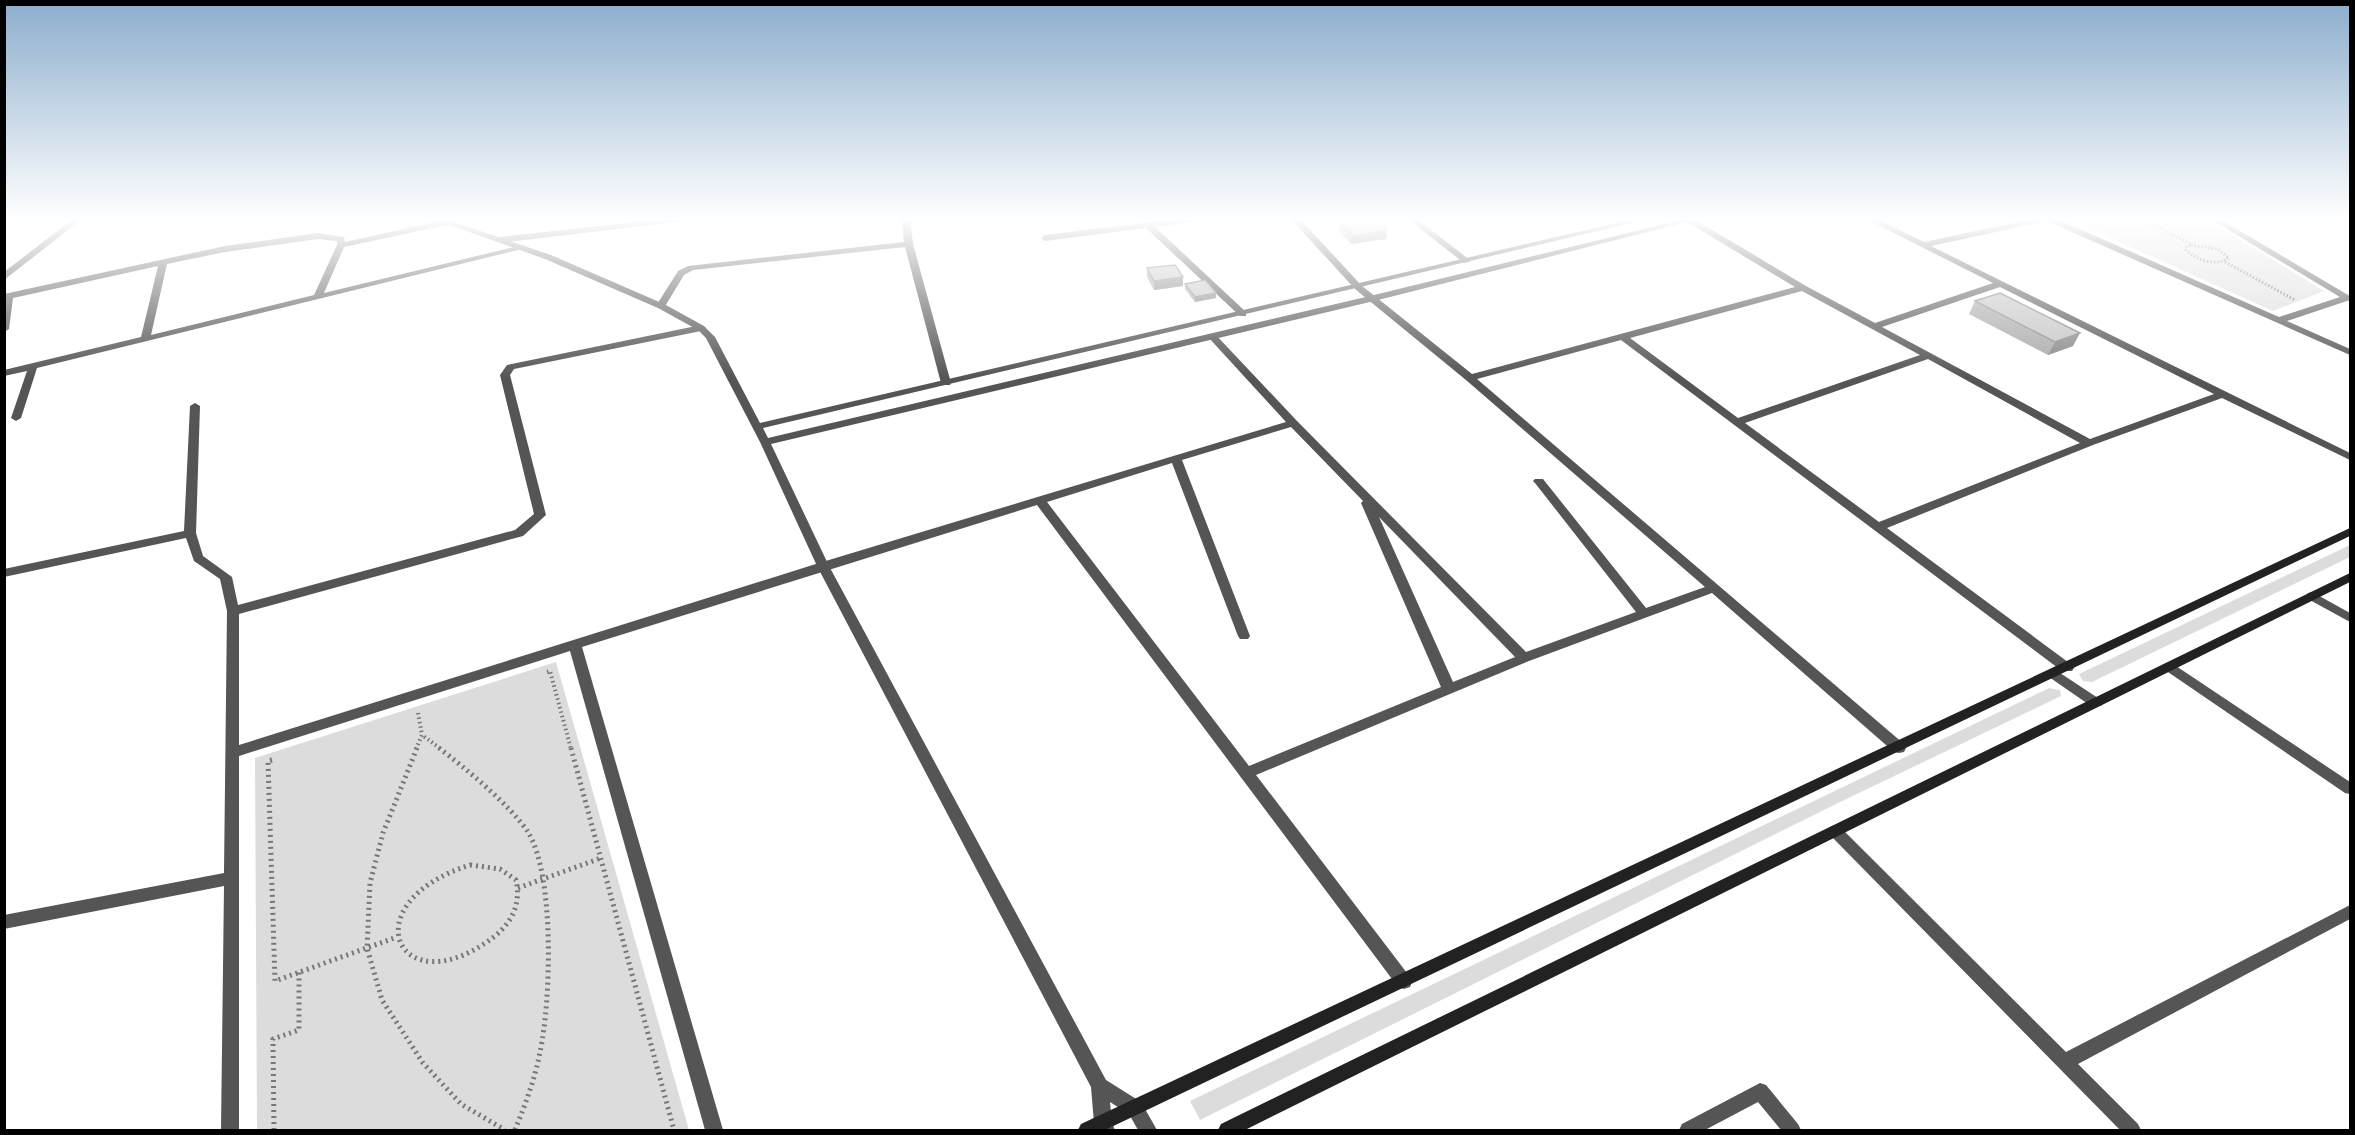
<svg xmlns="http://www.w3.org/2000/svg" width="2355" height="1135" viewBox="0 0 2355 1135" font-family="Poppins,sans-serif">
<rect width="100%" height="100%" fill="#fff"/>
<g fill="#dcdcdc">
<polygon points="2085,219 2206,219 2324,291 2273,311 2075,222"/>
<polygon points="2350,545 2350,557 2092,682 2083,681 2079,674"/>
<polygon points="556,662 689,1130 257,1130 255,758"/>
<polygon points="2049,688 2060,690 2061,696 1836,804 1200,1120 1190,1101"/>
</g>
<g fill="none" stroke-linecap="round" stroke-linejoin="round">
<g stroke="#777" stroke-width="3" stroke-dasharray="1.5 2" stroke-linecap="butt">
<polyline points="2142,219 2191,244"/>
<path d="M2191,245L2218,249L2229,258C2215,267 2197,260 2186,250L2187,246Z"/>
<polyline points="2225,262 2295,300"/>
</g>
<g stroke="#777" stroke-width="4" stroke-dasharray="1.5 3" stroke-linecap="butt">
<polyline points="547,672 550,671 571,749"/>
<polyline points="418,713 422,735"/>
<polyline points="416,749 422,735 441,749"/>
</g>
<g stroke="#777" stroke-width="5" stroke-dasharray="2 4" stroke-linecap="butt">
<polyline points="417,748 383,833 370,883 367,948 382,1000 423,1063 461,1104 505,1130"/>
<path d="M439,748C465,768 510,805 528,832C555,876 551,1002 540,1052C535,1079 525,1105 515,1130"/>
<polyline points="571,748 674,1130"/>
<polyline points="272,760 268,761 275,981 397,937"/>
<path d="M470,865L500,869L516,880C521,903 513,921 495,936C400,1010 347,904 470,865Z"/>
<polyline points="518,888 601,858"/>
<polyline points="274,1130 273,1039 299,1030 299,972"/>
</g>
<g fill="#555" fill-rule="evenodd">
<polygon points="73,219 82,219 4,280 4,272"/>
<path d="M448,219L451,220V224L344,247L324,293L522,245L526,248L37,368L21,418L16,421L11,418L27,371L4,376V370L141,337L158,266L13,298L9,329L4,332V294L225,246L318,233L344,237L345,242ZM318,239L337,241V245L314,295L151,335L167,264L225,252Z"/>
<polygon points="662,219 688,219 684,221 500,243 496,240 500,237"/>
<polygon points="902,219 910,219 913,244 951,383 950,385 942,385 941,383 905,247 693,270 684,275 664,308 661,309 656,306 678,271 688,266 904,242"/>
<polygon points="1177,219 1202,219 1198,221 1155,227 1246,312 1246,316 1240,316 1146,228 1045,241 1041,238 1045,235"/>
<path d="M1291,219H1300L1361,285L1472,374L1795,287L1687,222L1686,219H1694L1806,286L1875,323L1993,283L1866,219H1877L1924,242L2033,219H2057L2279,317L2340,297L2210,219H2220L2348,295L2350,294V300L2287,321L2350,349V355L2047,221L1931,246L2350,453V460L2222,398L2093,445L1887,528L2072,665L2074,668L2072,671H2062L1621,340L1477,379L1904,744L1906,748L1904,752L1899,753L1894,752L1712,593L1529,661L1256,775L1410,977L1412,982L1410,987L1404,989L1398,987L1037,505L582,647L723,1130H705L570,651L239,756V1130H221L224,886L4,929V915L224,873L227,611L220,579L194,561L186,538L4,577V569L184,531L190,406L195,403L200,406L196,533L203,556L232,577L238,605L515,530L534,514L500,375L507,365L701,325L706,328L701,331L514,369L510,375L546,515L523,536L239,614V745L819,563L1286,422L1209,338V334H1215L1297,421L1526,652L1636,612L1535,483L1533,481L1535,479H1543L1646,608L1705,587L1466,380L1355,289ZM2000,287L2214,394L2090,439L1882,327ZM1802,291L1920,355L1738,418L1630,338ZM1928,359L2080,443L1879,522L1745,423ZM1291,427L1363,501L1361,503L1441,687L1249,766L1047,502L1172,463L1238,636L1240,639H1248L1250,636L1182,460ZM1379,517L1515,657L1453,682Z"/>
<polygon points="1408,219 1417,219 1471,261 1464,263"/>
<polygon points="2312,592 2350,613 2350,622 2308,599 2306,596 2308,593"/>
<polygon points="2170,662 2350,782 2350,794 2345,793 2165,670 2163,667 2165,664"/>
<polygon points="2054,669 2101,700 2103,703 2101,706 2091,706 2049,677 2047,674 2049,671"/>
<polygon points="1835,825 1840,827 2066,1052 2350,905 2350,919 2078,1064 2138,1124 2141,1130 2120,1130 1830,835 1828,831 1830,827"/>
<polygon points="1760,1083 1766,1085 1798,1124 1801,1130 1781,1130 1758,1102 1705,1130 1679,1130 1682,1124"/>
</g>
<polygon fill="#555" fill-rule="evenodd" points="433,219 445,219 551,255 664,304 704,326 715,337 760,423 1633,219 1648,219 763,428 768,438 1374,295 1685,219 1699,219 1374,301 771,444 829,566 1106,1080 1141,1102 1157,1130 1138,1130 1129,1114 1110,1102 1112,1123 1115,1130 1097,1130 1094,1123 1091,1087 817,566 760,442 706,338 698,330 658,308 545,259"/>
<g fill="#222" fill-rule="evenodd">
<polygon points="2350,528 2350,536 1105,1130 1078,1130 1081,1124"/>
<polygon points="2350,573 2350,582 1245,1130 1218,1130 1221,1124"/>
</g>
</g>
<g fill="#a9a9a9">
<polygon points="1340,223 1387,230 1386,239 1351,244 1339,231"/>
<polygon points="1147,268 1183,277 1183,286 1154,290 1147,277"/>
<polygon points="1185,284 1216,293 1216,298 1195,302 1185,289"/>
<polygon points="1975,301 2073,346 2048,355 1969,314"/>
</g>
<g fill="#898989">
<polygon points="1387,230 1386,239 1351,244 1352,236"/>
<polygon points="1183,277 1183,286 1154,290 1154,281"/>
<polygon points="1216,293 1216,298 1195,302 1195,297"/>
<polygon points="2080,333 2073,346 2048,355 2055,342"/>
</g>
<g fill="#c4c4c4" stroke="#898989" stroke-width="1.5">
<polygon points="1363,219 1376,219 1387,230 1352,236 1340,223"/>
<polygon points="1175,265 1183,277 1154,281 1147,268"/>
<polygon points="1205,280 1216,293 1195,297 1185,284"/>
<polygon points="2000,293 2080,333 2055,342 1975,301"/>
</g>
<linearGradient id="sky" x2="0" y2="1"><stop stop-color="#8cadcc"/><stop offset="0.58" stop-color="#fff"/><stop offset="1" stop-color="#fff" stop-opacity="0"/></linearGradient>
<rect width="2355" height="378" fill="url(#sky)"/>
<rect width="2355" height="1135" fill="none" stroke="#000000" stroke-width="12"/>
</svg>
